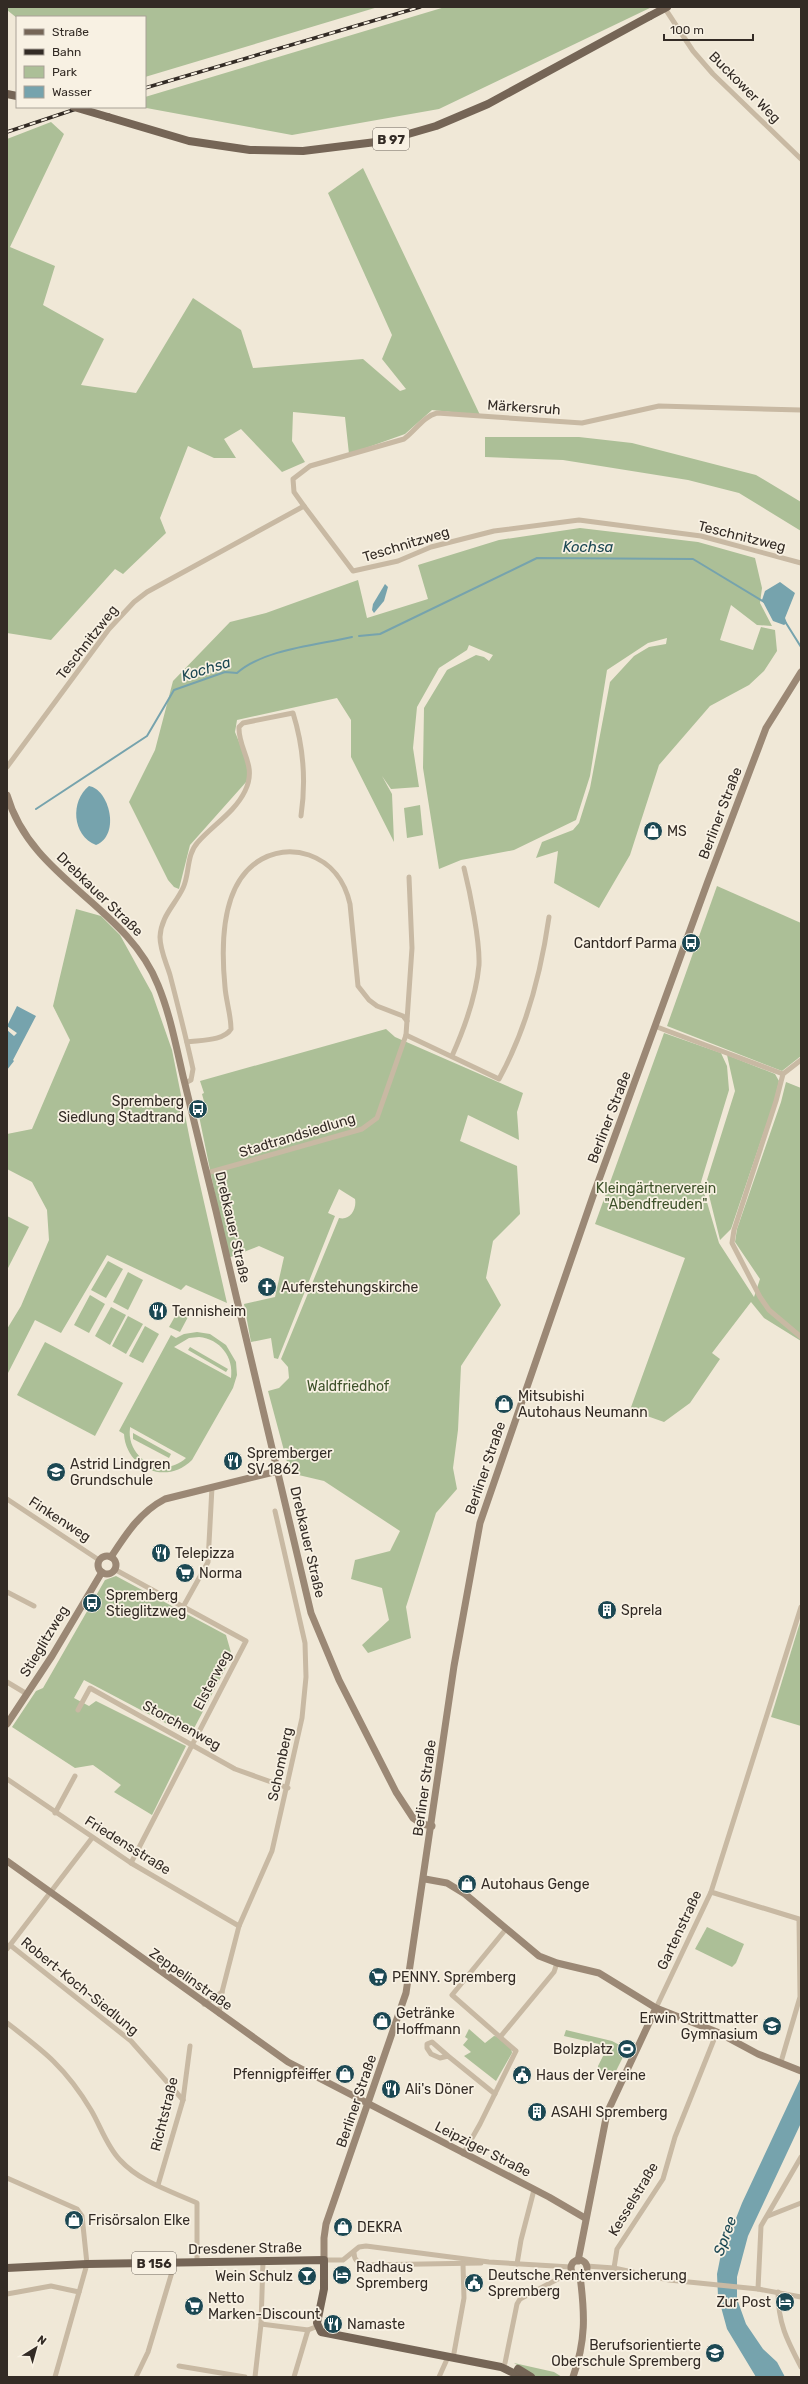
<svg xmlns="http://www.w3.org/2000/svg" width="808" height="2384" viewBox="0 0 808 2384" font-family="Rubik,sans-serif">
<rect width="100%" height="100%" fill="#f0e8d7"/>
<g fill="#acbf97" fill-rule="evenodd">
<polygon points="7,7 378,7 145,77 145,17 17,18 7,10"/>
<polygon points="445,7 652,7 439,109 292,135 141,107 145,107 145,97"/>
<polygon points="51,122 64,134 10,247 55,266 43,305 104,339 81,385 136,393 193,298 241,330 253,368 363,359 400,391 406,389 382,359 392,335 328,193 363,168 480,415 432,410 405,434 349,454 345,417 293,412 292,441 305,462 282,472 241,429 224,439 236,458 214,458 188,446 160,518 166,533 123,574 115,569 51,640 7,633 7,139"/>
<polygon points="485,437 579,437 632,443 756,475 801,502 801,531 739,493 688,480 563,460 485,457"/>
<polygon points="580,528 698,542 755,558 762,588 760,603 772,626 757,625 731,605 720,640 753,650 761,627 775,630 777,651 764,671 749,685 710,706 659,765 630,855 599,908 554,883 558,851 536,858 542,842 573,830 579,823 590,788 610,682 634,656 649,647 666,644 667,638 648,643 607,670 590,776 576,820 514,850 461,860 439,869 423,768 424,708 447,670 476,655 484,657 489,661 493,655 469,645 467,650 439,668 417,707 413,748 419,787 391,789 382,776 392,794 394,842 351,757 351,720 337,698 237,720 235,732 248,764 247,781 190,845 179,889 174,887 168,880 129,802 155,750 173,681 230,622 266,613 358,580 367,618 428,599 418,565 499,540"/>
<polygon points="420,805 423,835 407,838 404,808"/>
<polygon points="717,886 801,923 801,1056 782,1071 667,1026"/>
<polygon points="76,909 101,916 120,935 152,993 172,1050 191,1145 227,1303 186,1285 181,1290 107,1255 61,1333 35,1320 7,1375 7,1329 21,1306 49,1240 47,1210 32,1182 7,1169 7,1134 32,1129 70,1040 53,1006"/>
<path d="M386,1029L395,1037L523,1093L517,1112L519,1140L468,1115L460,1141L517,1166L520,1214L493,1241L486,1278L501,1305L461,1366L458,1430L453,1468L457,1489L436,1513L406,1607L411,1638L368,1653L362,1645L389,1620L382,1588L351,1579L355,1560L390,1551L400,1531L324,1481L290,1473L268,1391L279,1388L289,1378L288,1367L281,1359L339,1218C350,1221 357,1209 355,1199L339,1189L328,1213L335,1216L278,1359L274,1358L271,1338L251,1342L244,1304L275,1297L284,1257L259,1246L228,1258L198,1111L206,1109L202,1094L204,1093L200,1081Z"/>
<polygon points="664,1033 721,1053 727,1066 729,1090 701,1182 719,1243 754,1297 760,1279 735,1242 737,1229 781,1102 786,1082 801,1088 801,1341 764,1318 751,1302 712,1353 720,1359 690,1403 664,1422 630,1410 685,1258 595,1224"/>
<polygon points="727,1055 775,1074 779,1081 775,1099 731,1229 720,1240 706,1183 735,1091"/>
<polygon points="7,1216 29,1227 7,1270"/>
<polygon points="108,1261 123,1269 106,1298 91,1290"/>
<polygon points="128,1272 143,1280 128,1310 113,1302"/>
<polygon points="90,1295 105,1304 89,1333 74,1325"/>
<polygon points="111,1307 126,1315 110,1345 95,1336"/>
<polygon points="178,1311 188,1317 180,1332 169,1327"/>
<polygon points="128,1316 143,1324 126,1354 112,1346"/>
<polygon points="145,1326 159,1334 143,1363 129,1356"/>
<path d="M197,1332L210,1334L226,1345L236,1362L237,1375L233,1388L192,1460C166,1486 126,1468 124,1434L119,1431L171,1335L176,1338L184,1334ZM199,1337C220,1339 234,1357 231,1378L174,1347L189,1338ZM130,1428V1427L186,1458C162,1480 126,1458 130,1428Z"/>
<polygon points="45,1342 123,1383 95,1436 17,1395"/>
<polygon points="190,1347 228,1369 226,1372 188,1350"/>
<polygon points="133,1433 171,1454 169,1458 133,1439"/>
<polygon points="116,1576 226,1635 232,1656 190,1736 84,1680 74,1698 89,1706 96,1701 186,1746 152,1815 114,1792 121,1785 93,1765 75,1768 12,1727 36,1691 43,1688 105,1580"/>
<polygon points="801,1619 801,1726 771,1717"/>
<polygon points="707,1927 744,1944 736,1963 732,1967 695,1949"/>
<polygon points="469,2029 485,2043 494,2036 502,2037 511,2047 512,2053 496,2081 464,2056 471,2052 463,2045 468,2039 465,2037"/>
<polygon points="566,2030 612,2041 627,2049 613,2077 598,2069 598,2066 605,2052 599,2044 564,2036"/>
<polygon points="514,2363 554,2372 562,2377 535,2377"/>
</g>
<g fill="#76a3ad">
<polygon points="780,582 795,593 785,618 787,623 784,625 773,621 762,600 765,591"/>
<polygon points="385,584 388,587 384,601 374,613 372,610 373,604"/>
<path d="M89,786C109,789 121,835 96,845C72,836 70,801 89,786Z"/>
<polygon points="17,1006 36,1016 13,1060 14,1061 7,1070 7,1030 14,1036 17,1033 7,1026"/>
<polygon points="801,2077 801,2123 748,2236 737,2277 737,2299 746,2324 763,2349 777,2362 785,2377 756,2377 727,2329 718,2296 717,2274 720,2259 742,2203"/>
</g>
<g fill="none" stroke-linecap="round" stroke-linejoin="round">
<g stroke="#76a3ad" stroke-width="2">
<polyline points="786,623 801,647"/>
<polyline points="359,636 380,634 537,558 693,559 764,602"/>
<path d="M36,809L147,736L174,690L225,672L237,673C264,649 318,645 352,637"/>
</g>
<g stroke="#c8b9a3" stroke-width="5">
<polyline points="664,7 693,51 713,74 801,159"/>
<path d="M304,506L294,492L293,479L310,466L404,439C415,431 424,416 437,413L582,423L659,406L801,410"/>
<polyline points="7,767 109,629 134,602 147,592 304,506 353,571 398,561 431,547 494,531 579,520 701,536 801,563"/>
<polyline points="657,1027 783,1074"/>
<path d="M406,1035L499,1079C526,1030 541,973 549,917"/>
<path d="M187,1042C200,1040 224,1041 231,1029C231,1015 226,1001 225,987C221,946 220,882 262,859C277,851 294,850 309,855C332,863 345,882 350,904L358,986L369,1000L377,1006L403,1016L407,1021"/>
<path d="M452,1056C465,1027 476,997 479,965C480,941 470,892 464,868"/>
<polyline points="801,1060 783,1074 776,1101 734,1230 732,1243 760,1297 769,1310 801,1337"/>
<path d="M185,1083L191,1080L193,1069C186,1037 178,1006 170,975C166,962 160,950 160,937C161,916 175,905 183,888C190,873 186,855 198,842C213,825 235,812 245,791C258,765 238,750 239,727L243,723L293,713C303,745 306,782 301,816"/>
<polyline points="207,1173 362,1129 377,1118 406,1035 412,948 409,877"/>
<polyline points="7,1499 99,1560"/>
<polyline points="114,1569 246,1641 131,1863"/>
<polyline points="7,1592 34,1606"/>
<polyline points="183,1607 208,1562 212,1487"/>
<polyline points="7,1682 27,1694"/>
<polyline points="78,1710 90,1688 235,1769 288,1788"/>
<polyline points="7,1779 131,1863 239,1926"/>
<polyline points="55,1813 75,1776"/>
<polyline points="711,1892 799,1919 800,1997 781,2062"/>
<polyline points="10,1945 131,2041 183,2100"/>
<polyline points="7,1949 92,1838"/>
<polyline points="204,2004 222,1992"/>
<polyline points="656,2008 711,1892 801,1607"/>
<polyline points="219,2014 222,1992 239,1926 272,1851 302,1718 306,1677 305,1643 275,1511"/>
<path d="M7,2023C45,2052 66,2068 91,2110C100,2125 107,2147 120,2160C140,2182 171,2191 197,2203V2262"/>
<polyline points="501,2036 554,1972 557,1963"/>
<polyline points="448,2056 432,2042 427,2044 427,2048 431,2054 440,2058 448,2056 495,2094"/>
<polyline points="463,2154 480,2124 516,2051 452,1995 506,1929"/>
<polyline points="7,2178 77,2209 82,2216 87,2264 55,2377"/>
<polyline points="158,2185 183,2100 190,2046"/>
<polyline points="768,2216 801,2203"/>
<path d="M354,2253C354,2261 359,2263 366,2265L481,2263"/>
<polyline points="324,2260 343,2260 359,2247 366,2246 489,2262 571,2267"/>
<polyline points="517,2264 521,2240 534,2190"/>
<polyline points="586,2266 614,2268 669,2280 758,2289 801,2297"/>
<polyline points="614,2268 617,2249 663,2179 675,2137 717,2032"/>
<polyline points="758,2289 761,2226 801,2157"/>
<path d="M778,2292C778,2323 787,2340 801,2367"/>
<polyline points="7,2294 51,2286 79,2292"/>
<polyline points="261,2324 308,2330 318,2326"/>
<polyline points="454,2353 464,2298 463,2264"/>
<polyline points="505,2363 517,2304 520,2299 571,2272"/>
<polyline points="179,2366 245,2377"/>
<polyline points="136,2377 148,2352 175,2262"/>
<polyline points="255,2377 261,2324 263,2261"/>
<polyline points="294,2377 308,2330"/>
<polyline points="439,2377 448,2357"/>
</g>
<g stroke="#9b8875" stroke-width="7">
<path d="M7,795C31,879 127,906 158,985C170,1014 176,1046 183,1076C194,1121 205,1166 216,1211C247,1345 280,1479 311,1613L339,1680L396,1792L413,1818L422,1824L432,1826"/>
<circle cx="107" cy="1565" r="9"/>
<path d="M111,1557C126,1534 140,1512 165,1499L278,1471"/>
<polyline points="7,1724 52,1656 102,1572"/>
<polyline points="7,1861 288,2062 549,2197 585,2218"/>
<polyline points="425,1879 447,1883 465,1894 539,1956 557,1963 599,1973 656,2008 717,2032 758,2054 801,2071"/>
<polyline points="324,2260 324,2238 326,2224 406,1993 454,1666 480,1523 593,1196 708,881 766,728 801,672"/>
<circle cx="579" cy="2268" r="8"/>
<polyline points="578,2261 607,2113 656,2008"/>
<path d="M573,2377C586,2341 585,2314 580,2276"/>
</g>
<g stroke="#756556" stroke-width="8">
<polyline points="7,94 17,96"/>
<polyline points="108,117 189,141 250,150 303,151 384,141 436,126 488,104 650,16"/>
<polyline points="7,2268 87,2264 324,2260 324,2289 317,2323 321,2332 501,2367 522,2377"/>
<polyline points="518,2369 531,2377"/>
</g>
<g stroke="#332b25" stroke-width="3.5">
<g id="rail">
<polyline points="145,88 420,7"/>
<polyline points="7,132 82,107"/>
</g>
</g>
<use href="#rail" stroke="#f8f1e3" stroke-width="2" stroke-dasharray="6" stroke-linecap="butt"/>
<g stroke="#756556" stroke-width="8">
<polyline points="650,16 667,7"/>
<polyline points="74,107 108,117"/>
</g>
</g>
<defs>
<g id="shop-disc" transform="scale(1)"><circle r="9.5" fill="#1c4853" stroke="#f8f1e3"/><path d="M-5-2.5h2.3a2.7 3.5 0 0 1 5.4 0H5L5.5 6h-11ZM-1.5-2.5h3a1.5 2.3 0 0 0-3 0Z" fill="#fff"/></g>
<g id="bus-disc" transform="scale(1)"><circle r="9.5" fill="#1c4853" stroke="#f8f1e3"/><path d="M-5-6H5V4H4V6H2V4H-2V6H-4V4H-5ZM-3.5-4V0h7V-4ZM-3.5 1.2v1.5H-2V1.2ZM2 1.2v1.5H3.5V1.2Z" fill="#fff"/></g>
<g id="church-disc" transform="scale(1)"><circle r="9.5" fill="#1c4853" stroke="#f8f1e3"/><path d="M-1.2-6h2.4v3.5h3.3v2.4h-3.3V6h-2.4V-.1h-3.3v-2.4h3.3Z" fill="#fff"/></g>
<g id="restaurant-disc" transform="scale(1)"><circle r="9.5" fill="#1c4853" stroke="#f8f1e3"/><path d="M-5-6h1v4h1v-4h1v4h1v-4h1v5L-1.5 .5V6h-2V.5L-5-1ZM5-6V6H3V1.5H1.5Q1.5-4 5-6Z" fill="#fff"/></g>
<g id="school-disc" transform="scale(1)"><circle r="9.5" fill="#1c4853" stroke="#f8f1e3"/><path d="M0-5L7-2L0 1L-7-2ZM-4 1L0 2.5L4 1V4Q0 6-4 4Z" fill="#fff"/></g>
<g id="supermarket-disc" transform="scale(1)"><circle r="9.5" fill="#1c4853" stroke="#f8f1e3"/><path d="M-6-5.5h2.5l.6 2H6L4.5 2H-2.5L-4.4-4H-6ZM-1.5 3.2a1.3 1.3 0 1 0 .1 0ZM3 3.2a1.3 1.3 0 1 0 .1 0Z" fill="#fff"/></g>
<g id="building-disc" transform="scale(1)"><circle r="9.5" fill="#1c4853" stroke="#f8f1e3"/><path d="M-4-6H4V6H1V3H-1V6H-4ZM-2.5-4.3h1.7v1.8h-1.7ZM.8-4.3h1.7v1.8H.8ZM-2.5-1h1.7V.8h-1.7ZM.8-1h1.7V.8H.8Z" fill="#fff"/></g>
<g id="stadium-disc" transform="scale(1)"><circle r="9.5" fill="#1c4853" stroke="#f8f1e3"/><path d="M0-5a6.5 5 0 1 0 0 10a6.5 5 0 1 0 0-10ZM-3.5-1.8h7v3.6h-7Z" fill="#fff"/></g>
<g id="civic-disc" transform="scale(1)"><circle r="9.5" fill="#1c4853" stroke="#f8f1e3"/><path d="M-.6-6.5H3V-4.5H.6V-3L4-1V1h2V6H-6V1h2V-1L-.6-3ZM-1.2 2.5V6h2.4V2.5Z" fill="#fff"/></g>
<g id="hotel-disc" transform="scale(1)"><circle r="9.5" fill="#1c4853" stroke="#f8f1e3"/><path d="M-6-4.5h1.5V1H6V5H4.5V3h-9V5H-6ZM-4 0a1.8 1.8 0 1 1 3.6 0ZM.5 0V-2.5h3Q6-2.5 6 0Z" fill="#fff"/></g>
<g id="bar-disc" transform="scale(1)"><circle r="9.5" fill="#1c4853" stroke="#f8f1e3"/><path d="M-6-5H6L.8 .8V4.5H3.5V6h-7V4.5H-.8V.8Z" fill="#fff"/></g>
</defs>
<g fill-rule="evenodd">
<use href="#shop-disc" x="653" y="831"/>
<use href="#bus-disc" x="691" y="943"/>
<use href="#bus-disc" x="198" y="1109"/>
<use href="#church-disc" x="267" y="1287"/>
<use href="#restaurant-disc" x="158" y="1311"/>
<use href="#shop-disc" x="504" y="1404"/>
<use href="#restaurant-disc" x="233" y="1461"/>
<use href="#school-disc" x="56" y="1472"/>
<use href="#restaurant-disc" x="161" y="1553"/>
<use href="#supermarket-disc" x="185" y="1573"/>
<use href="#bus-disc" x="92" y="1603"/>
<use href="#building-disc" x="607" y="1610"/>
<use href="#shop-disc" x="467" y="1884"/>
<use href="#supermarket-disc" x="378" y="1977"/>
<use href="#shop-disc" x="382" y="2021"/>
<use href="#school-disc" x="772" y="2026"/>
<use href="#stadium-disc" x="627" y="2049"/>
<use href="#shop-disc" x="345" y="2074"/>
<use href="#civic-disc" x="522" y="2075"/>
<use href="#restaurant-disc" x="391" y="2089"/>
<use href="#building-disc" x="537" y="2112"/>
<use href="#shop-disc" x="74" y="2220"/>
<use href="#shop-disc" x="343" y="2227"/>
<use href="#hotel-disc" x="342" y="2275"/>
<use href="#bar-disc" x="307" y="2276"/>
<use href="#civic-disc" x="474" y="2283"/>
<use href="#hotel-disc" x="785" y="2302"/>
<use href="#supermarket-disc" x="194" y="2306"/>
<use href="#restaurant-disc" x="333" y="2324"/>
<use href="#school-disc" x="715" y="2353"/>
</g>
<g text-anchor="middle" stroke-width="3.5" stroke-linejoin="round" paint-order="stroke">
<g fill="#f8f1e3" stroke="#6e665e" stroke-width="1">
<rect x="373" y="128" width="36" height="22" rx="3"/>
<rect x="132" y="2252" width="44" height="22" rx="3"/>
</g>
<g font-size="13" font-weight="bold" fill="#332b25">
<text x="391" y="144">B 97</text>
<text x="154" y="2268">B 156</text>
</g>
<g font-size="14" fill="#332b25" stroke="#f8f1e3">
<text transform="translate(745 87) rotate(45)" y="5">Buckower Weg</text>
<text transform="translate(524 407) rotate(4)" y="5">Märkersruh</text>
<text transform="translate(742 536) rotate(14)" y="5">Teschnitzweg</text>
<text transform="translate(406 544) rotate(-17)" y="5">Teschnitzweg</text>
<text transform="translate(87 642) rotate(-52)" y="5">Teschnitzweg</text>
<text transform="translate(720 813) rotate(-69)" y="5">Berliner Straße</text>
<text transform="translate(100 894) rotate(44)" y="5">Drebkauer Straße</text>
<text transform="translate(609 1117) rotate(-69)" y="5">Berliner Straße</text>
<text transform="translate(297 1135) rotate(-17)" y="5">Stadtrandsiedlung</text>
<text transform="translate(233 1227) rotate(77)" y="5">Drebkauer Straße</text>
<text transform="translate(485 1468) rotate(-71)" y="5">Berliner Straße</text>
<text transform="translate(60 1519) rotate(33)" y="5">Finkenweg</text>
<text transform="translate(308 1542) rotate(77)" y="5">Drebkauer Straße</text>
<text transform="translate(44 1641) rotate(-59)" y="5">Stieglitzweg</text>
<text transform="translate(212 1680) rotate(-62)" y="5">Elsterweg</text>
<text transform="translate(182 1725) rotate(29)" y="5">Storchenweg</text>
<text transform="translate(280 1764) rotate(-78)" y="5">Schomberg</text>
<text transform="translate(424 1788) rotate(-82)" y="5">Berliner Straße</text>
<text transform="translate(128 1845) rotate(32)" y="5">Friedensstraße</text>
<text transform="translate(679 1930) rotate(-65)" y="5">Gartenstraße</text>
<text transform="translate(191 1979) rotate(35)" y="5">Zeppelinstraße</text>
<text transform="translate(80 1986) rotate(39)" y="5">Robert-Koch-Siedlung</text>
<text transform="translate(356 2101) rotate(-71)" y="5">Berliner Straße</text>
<text transform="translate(164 2114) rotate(-76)" y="5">Richtstraße</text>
<text transform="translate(483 2149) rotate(27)" y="5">Leipziger Straße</text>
<text transform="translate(633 2199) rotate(-59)" y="5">Kesselstraße</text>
<text transform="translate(245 2248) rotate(-1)" y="5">Dresdener Straße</text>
</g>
<g font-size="14" fill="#332b25" stroke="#f8f1e3" text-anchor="start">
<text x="667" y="836">MS</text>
<text x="677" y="948" text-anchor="end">Cantdorf Parma</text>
<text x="184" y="1106" text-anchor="end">Spremberg<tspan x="184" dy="16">Siedlung Stadtrand</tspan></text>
<text x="281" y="1292">Auferstehungskirche</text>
<text x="172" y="1316">Tennisheim</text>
<text x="518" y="1401">Mitsubishi<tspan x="518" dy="16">Autohaus Neumann</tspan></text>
<text x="247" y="1458">Spremberger<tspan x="247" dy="16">SV 1862</tspan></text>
<text x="70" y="1469">Astrid Lindgren<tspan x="70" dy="16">Grundschule</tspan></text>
<text x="175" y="1558">Telepizza</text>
<text x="199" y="1578">Norma</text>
<text x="106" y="1600">Spremberg<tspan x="106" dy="16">Stieglitzweg</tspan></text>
<text x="621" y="1615">Sprela</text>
<text x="481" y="1889">Autohaus Genge</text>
<text x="392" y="1982">PENNY. Spremberg</text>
<text x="396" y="2018">Getränke<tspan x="396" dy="16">Hoffmann</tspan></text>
<text x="758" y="2023" text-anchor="end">Erwin Strittmatter<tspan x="758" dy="16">Gymnasium</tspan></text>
<text x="613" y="2054" text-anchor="end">Bolzplatz</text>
<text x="331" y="2079" text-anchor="end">Pfennigpfeiffer</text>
<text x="536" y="2080">Haus der Vereine</text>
<text x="405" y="2094">Ali's Döner</text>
<text x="551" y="2117">ASAHI Spremberg</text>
<text x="88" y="2225">Frisörsalon Elke</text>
<text x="357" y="2232">DEKRA</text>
<text x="356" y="2272">Radhaus<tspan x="356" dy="16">Spremberg</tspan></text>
<text x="488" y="2280">Deutsche Rentenversicherung<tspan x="488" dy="16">Spremberg</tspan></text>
<text x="293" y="2281" text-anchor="end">Wein Schulz</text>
<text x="208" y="2303">Netto<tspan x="208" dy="16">Marken-Discount</tspan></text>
<text x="771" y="2307" text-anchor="end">Zur Post</text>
<text x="347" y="2329">Namaste</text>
<text x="701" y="2350" text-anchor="end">Berufsorientierte<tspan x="701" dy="16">Oberschule Spremberg</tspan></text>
</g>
<g font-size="14" fill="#3d5129" stroke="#f8f1e3">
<text x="656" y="1193">Kleingärtnerverein<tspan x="656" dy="16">"Abendfreuden"</tspan></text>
<text x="348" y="1391">Waldfriedhof</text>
</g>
<g font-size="15" font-style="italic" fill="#1c4853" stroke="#f8f1e3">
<text x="588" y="552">Kochsa</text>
<text transform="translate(206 669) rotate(-17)" y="5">Kochsa</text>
<text transform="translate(725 2236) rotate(-70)" y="5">Spree</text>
</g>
</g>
<rect width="808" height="2384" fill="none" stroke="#332b25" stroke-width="16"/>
<rect x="16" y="16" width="130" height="92" fill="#f8f1e3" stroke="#a9a297"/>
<rect x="24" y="29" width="20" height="6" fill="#756556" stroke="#a9a297"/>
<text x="52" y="36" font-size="12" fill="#332b25">Straße</text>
<rect x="24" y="49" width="20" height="6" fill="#332b25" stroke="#a9a297"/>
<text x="52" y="56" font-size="12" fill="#332b25">Bahn</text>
<rect x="24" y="66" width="20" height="12" fill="#acbf97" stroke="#a9a297"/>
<text x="52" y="76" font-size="12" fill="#332b25">Park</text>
<rect x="24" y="86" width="20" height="12" fill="#76a3ad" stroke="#a9a297"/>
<text x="52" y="96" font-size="12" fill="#332b25">Wasser</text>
<g transform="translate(36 2348) rotate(37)" stroke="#f8f1e3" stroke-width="3" paint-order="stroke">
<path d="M0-3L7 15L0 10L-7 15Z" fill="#332b25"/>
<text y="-6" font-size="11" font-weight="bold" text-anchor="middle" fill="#332b25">N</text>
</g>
<path d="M664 34v6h89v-6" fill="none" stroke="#332b25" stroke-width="2"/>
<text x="670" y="34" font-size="12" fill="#332b25" stroke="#f8f1e3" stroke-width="3" paint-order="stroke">100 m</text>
</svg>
